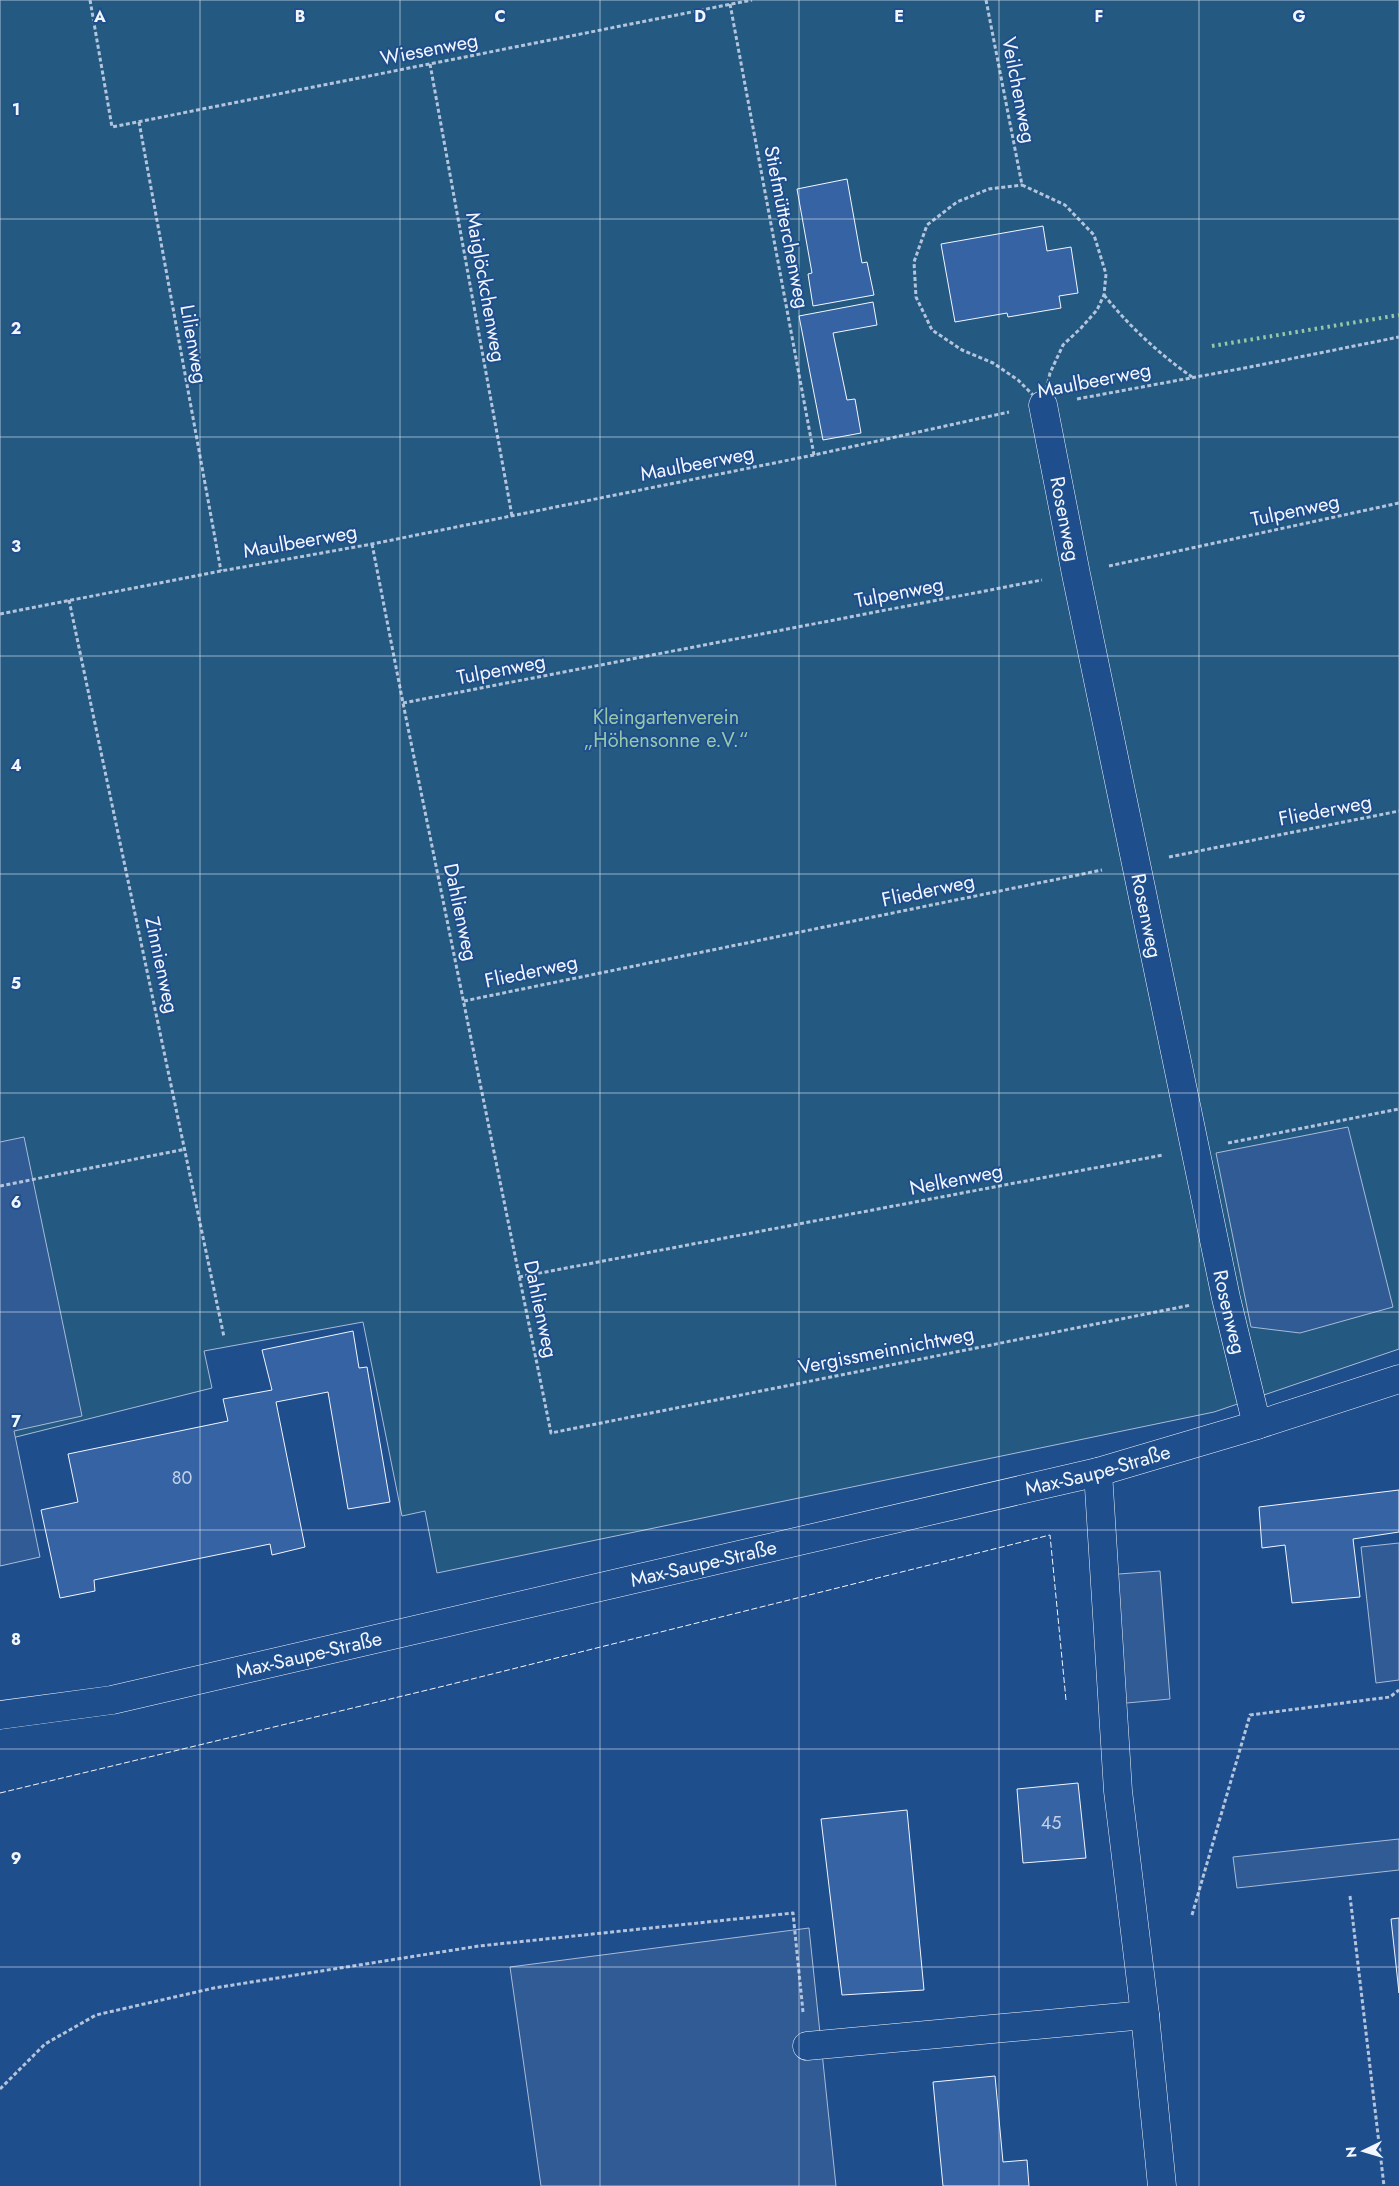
<svg xmlns="http://www.w3.org/2000/svg" width="1399" height="2186" viewBox="0 0 1399 2186" font-family="Jost,sans-serif">
<rect width="100%" height="100%" fill="#1f4e8c"/>
<polygon fill="#245a82" stroke="#a8bbd7" points="0,0 1399,0 1399,1349 1214,1412 437,1573 425,1511 402,1516 363,1322 204,1351 212,1388 0,1441"/>
<g fill="#305b95" stroke="#a8bbd7">
<polygon points="1348,1127 1393,1307 1300,1333 1251,1327 1216,1153"/>
<polygon points="24,1137 82,1416 14,1431 40,1557 0,1566 0,1142"/>
<polygon points="1399,1543 1399,1680 1376,1683 1361,1547"/>
<polygon points="1160,1571 1170,1699 1116,1704 1105,1575"/>
<polygon points="1399,1839 1399,1870 1237,1888 1233,1857"/>
<polygon points="809,1928 836,2186 541,2186 510,1967"/>
</g>
<g fill="#3563a3" stroke="#f2f6ff">
<polygon points="847,179 862,263 867,262 874,295 813,306 808,274 812,273 797,189"/>
<polygon points="1043,226 1047,251 1071,247 1078,293 1059,296 1061,308 1008,317 1007,313 955,322 941,244"/>
<polygon points="873,302 877,325 833,333 847,400 855,399 861,433 823,440 799,316"/>
<polygon points="353,1331 359,1368 367,1367 390,1502 348,1509 328,1392 276,1402 305,1547 272,1555 270,1544 94,1580 95,1591 60,1598 41,1510 78,1502 68,1454 228,1421 223,1399 272,1390 262,1350"/>
<polygon points="1399,1490 1399,1532 1353,1539 1360,1597 1292,1603 1285,1545 1262,1548 1259,1507"/>
<polygon points="1078,1783 1086,1858 1023,1863 1017,1789"/>
<polygon points="907,1810 924,1990 842,1995 821,1819"/>
<polygon points="1399,1918 1399,1993 1391,1919"/>
<polygon points="995,2076 1003,2162 1027,2160 1029,2186 943,2186 933,2082"/>
</g>
<g fill="none" stroke-linecap="round" stroke-linejoin="round">
<g stroke="#f2f6ff" stroke-width="29">
<g id="minor">
<path id="s1" d="M1043,405L1076,574L1226,1298L1257,1425"/>
<polyline points="1098,1472 1118,1791 1145,2015 1162,2186"/>
<path id="s2" d="M0,1715L112,1700L1098,1472L1257,1425L1399,1379"/>
<polyline points="807,2046 1145,2015"/>
</g>
</g>
<g stroke="#b3c4dc" stroke-width="3" stroke-dasharray="4 2.5" stroke-linecap="butt">
<polyline points="90,0 112,127 752,0"/>
<polyline points="986,0 1022,185"/>
<polyline points="730,4 814,455"/>
<polyline points="430,64 512,516"/>
<polyline points="139,122 221,571"/>
<polygon points="1022,185 1065,205 1094,235 1106,274 1104,295 1097,310 1081,328 1063,345 1050,373 1043,405 1018,380 993,363 962,350 932,330 916,297 914,262 927,225 957,202 989,189"/>
<path d="M1104,295C1130,327 1158,353 1192,377"/>
<polyline points="1077,399 1250,367 1399,337"/>
<polyline points="372,544 403,703 551,1433 1191,1305"/>
<polyline points="1109,566 1399,503"/>
<polyline points="69,600 224,1337"/>
<polyline points="0,614 221,571 372,544 814,455 1009,412"/>
<polyline points="403,703 1042,580"/>
<polyline points="1169,857 1399,811"/>
<polyline points="464,1001 1102,870"/>
<polyline points="1228,1143 1399,1109"/>
<polyline points="0,1186 186,1149"/>
<polyline points="519,1277 1163,1155"/>
<polyline points="1350,1896 1384,2186"/>
<polyline points="1192,1915 1250,1715 1390,1697 1399,1690"/>
<polyline points="0,2089 45,2044 96,2015 214,1988 479,1946 793,1913 803,2012"/>
</g>
<use href="#minor" stroke="#1f4e8c" stroke-width="28"/>
<polyline stroke="#97c8a6" stroke-width="4" stroke-dasharray="2.5 4" stroke-linecap="butt" points="1212,346 1399,315"/>
<polyline stroke="#f2f6ff" stroke-width="1" stroke-dasharray="6 2.5" stroke-linecap="butt" points="0,1793 444,1686 1050,1535 1066,1700"/>
</g>
<path fill="none" stroke="#f2f6ff" stroke-width="1" stroke-opacity="0.55" d="M200,0V2186M400,0V2186M600,0V2186M799,0V2186M999,0V2186M1199,0V2186M0,219H1399M0,437H1399M0,656H1399M0,874H1399M0,1093H1399M0,1312H1399M0,1530H1399M0,1749H1399M0,1967H1399"/>
<g text-anchor="middle" stroke-width="4" stroke-linejoin="round" paint-order="stroke">
<g font-size="18" fill="#c3d1e8">
<text x="182" y="1484">80</text>
<text x="1051" y="1829">45</text>
</g>
<g font-size="20" fill="#f2f6ff" stroke="#1f4e8c">
<text transform="translate(429 49) rotate(-11)" y="7">Wiesenweg</text>
<text transform="translate(1019 90) rotate(79)" y="7">Veilchenweg</text>
<text transform="translate(787 227) rotate(79)" y="7">Stiefmütterchenweg</text>
<text transform="translate(486 287) rotate(80)" y="7">Maiglöckchenweg</text>
<text transform="translate(194 344) rotate(80)" y="7">Lilienweg</text>
<text transform="translate(1094 380) rotate(-11)" y="7">Maulbeerweg</text>
<text transform="translate(697 463) rotate(-11)" y="7">Maulbeerweg</text>
<text transform="translate(1295 510) rotate(-12)" y="7">Tulpenweg</text>
<text dy="7" stroke="none"><textPath href="#s1" startOffset="116">Rosenweg</textPath></text>
<text transform="translate(300 541) rotate(-10)" y="7">Maulbeerweg</text>
<text transform="translate(899 592) rotate(-11)" y="7">Tulpenweg</text>
<text transform="translate(501 669) rotate(-11)" y="7">Tulpenweg</text>
<text transform="translate(1325 810) rotate(-11)" y="7">Fliederweg</text>
<text transform="translate(928 890) rotate(-12)" y="7">Fliederweg</text>
<text transform="translate(461 912) rotate(78)" y="7">Dahlienweg</text>
<text dy="7" stroke="none"><textPath href="#s1" startOffset="521">Rosenweg</textPath></text>
<text transform="translate(162 965) rotate(78)" y="7">Zinnienweg</text>
<text transform="translate(531 971) rotate(-12)" y="7">Fliederweg</text>
<text transform="translate(956 1179) rotate(-11)" y="7">Nelkenweg</text>
<text transform="translate(541 1309) rotate(78)" y="7">Dahlienweg</text>
<text dy="7" stroke="none"><textPath href="#s1" startOffset="926">Rosenweg</textPath></text>
<text transform="translate(886 1350) rotate(-11)" y="7">Vergissmeinnichtweg</text>
<text dy="7" stroke="none"><textPath href="#s2" startOffset="1125">Max-Saupe-Straße</textPath></text>
<text dy="7" stroke="none"><textPath href="#s2" startOffset="720">Max-Saupe-Straße</textPath></text>
<text dy="7" stroke="none"><textPath href="#s2" startOffset="315">Max-Saupe-Straße</textPath></text>
</g>
<g font-size="20" fill="#97c8a6" stroke="#1f4e8c">
<text x="666" y="724">Kleingartenverein<tspan x="666" dy="23">„Höhensonne e.V.“</tspan></text>
</g>
</g>
<g font-size="16" text-anchor="middle" font-weight="bold" fill="#f2f6ff" stroke="#1f4e8c" stroke-width="4" stroke-linejoin="round" paint-order="stroke">
<text x="100" y="22">A</text>
<text x="300" y="22">B</text>
<text x="500" y="22">C</text>
<text x="700" y="22">D</text>
<text x="899" y="22">E</text>
<text x="1099" y="22">F</text>
<text x="1299" y="22">G</text>
<text x="16" y="115">1</text>
<text x="16" y="334">2</text>
<text x="16" y="552">3</text>
<text x="16" y="771">4</text>
<text x="16" y="989">5</text>
<text x="16" y="1208">6</text>
<text x="16" y="1427">7</text>
<text x="16" y="1645">8</text>
<text x="16" y="1864">9</text>
</g>
<g transform="translate(1364 2151) rotate(265)" stroke="#1f4e8c" stroke-width="4" paint-order="stroke">
<path d="M0-4L9 19L0 12L-9 19Z" fill="#f2f6ff"/>
<text y="-8" font-size="14" font-weight="bold" text-anchor="middle" fill="#f2f6ff">N</text>
</g>
</svg>
